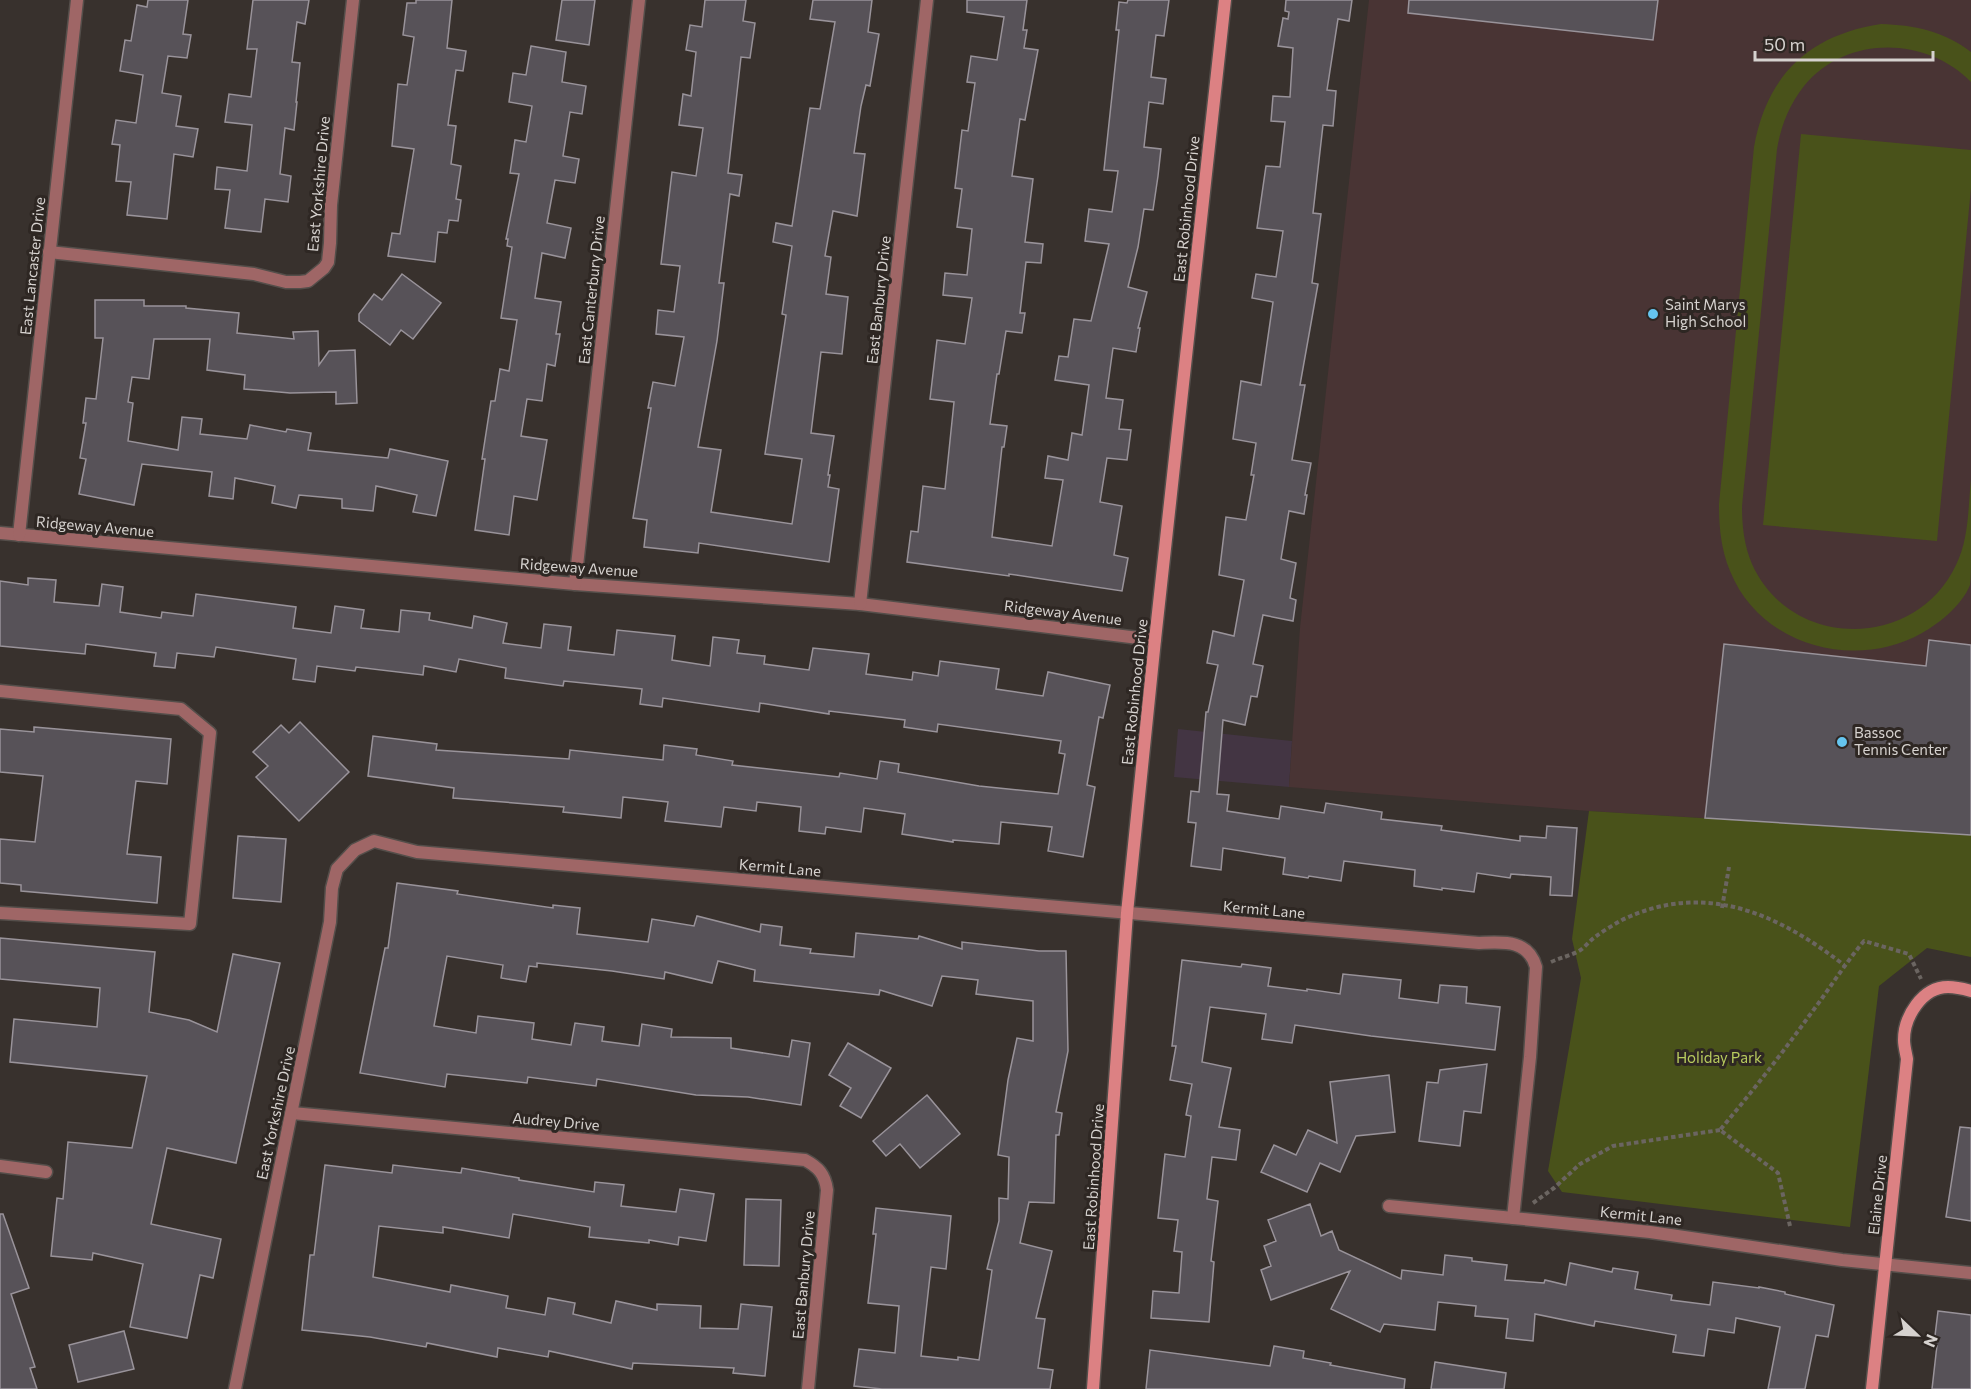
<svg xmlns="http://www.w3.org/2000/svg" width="1971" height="1389" viewBox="0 0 1971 1389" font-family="Commissioner,sans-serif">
<rect width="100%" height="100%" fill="#38312d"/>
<polygon fill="#433543" points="1178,729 1292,741 1289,787 1174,777"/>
<polygon fill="#493434" points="1369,0 1971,0 1971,835 1589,811 1289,787 1300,628"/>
<g fill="#49521a">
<path d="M1881,24C1914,25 1944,31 1971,52V82C1926,36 1846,35 1804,86C1789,105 1781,126 1777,149L1742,506C1742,526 1744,545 1752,564C1791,651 1916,650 1956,565C1969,539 1968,508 1971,480C1971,506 1971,532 1971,558C1971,566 1971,578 1970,585C1962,605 1940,623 1922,633C1855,671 1760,646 1730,571C1721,549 1719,528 1719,504L1754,147C1767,75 1809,35 1881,24Z"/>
<polygon points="1801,134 1971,150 1971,188 1937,541 1763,525"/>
<polygon points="1589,811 1971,835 1971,957 1927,948 1879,986 1850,1227 1562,1192 1548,1171 1581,978 1572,939"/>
</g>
<g fill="#575258" stroke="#99939a" stroke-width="1.5">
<polygon points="148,0 188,0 183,34 191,35 187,58 168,56 162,93 181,96 176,126 198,129 193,157 174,154 167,219 127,215 131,182 116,181 120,145 112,144 116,120 136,123 143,75 120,71 125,40 131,41 137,5 147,7"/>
<polygon points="253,0 309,0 305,24 297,22 292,62 300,63 296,102 297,102 294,130 285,128 280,174 291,176 288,202 265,199 261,232 225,228 230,190 215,189 217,167 247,171 252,125 225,122 229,94 251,97 257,49 247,49"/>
<polygon points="416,0 452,0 447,48 466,51 463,71 456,70 448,125 456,126 451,164 461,166 456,199 461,200 458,221 449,220 447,233 438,232 435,262 388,256 392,233 400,234 414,149 392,146 398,84 407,85 414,37 403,35 407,3 416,3"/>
<polygon points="562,0 595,0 589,45 556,40"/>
<polygon points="705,0 746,0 743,21 755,23 750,58 741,57 728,173 742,175 739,196 730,194 719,283 724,283 717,341 698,447 721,450 711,512 792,524 802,459 765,454 786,315 782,314 792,246 773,242 776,223 792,226 810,108 820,109 835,22 810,19 813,0 872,0 868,32 879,34 870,86 866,85 861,106 854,153 865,154 857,216 833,211 825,256 831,257 826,294 848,297 842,354 821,352 811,433 834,436 828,475 830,475 828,487 839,489 829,562 699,543 698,553 644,547 647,520 633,518 651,408 648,408 653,382 675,386 684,337 656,334 658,310 674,312 680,266 661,264 672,172 696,176 703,128 679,125 683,94 691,96 696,52 686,50 690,25 702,27"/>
<polygon points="967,0 1027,0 1023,30 1027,30 1024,48 1038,50 1025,120 1020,119 1012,176 1033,179 1025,242 1043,244 1041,263 1026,262 1020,313 1025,313 1022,333 1006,331 999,374 997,374 990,424 1007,426 1004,447 1002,447 992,537 1052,546 1063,480 1045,478 1048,456 1068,460 1072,433 1082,435 1089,385 1055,380 1059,356 1068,357 1074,319 1091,321 1109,244 1085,241 1089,209 1112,212 1118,171 1104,170 1119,30 1116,30 1119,2 1127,3 1128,0 1169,0 1164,36 1156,35 1151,77 1166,79 1163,104 1149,102 1144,147 1161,149 1158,176 1153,210 1144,209 1138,247 1128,287 1147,292 1138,328 1140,328 1136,352 1113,348 1106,398 1123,400 1119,429 1131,430 1127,460 1107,458 1100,502 1122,506 1114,555 1128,558 1122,591 1009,574 1009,576 907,562 911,531 918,532 923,486 945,489 954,402 930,399 937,340 965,344 972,298 943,295 945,273 967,275 972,229 957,227 962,189 955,188 962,130 968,131 975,83 967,82 971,56 997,60 1004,17 967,12"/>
<polygon points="1286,0 1352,0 1349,21 1338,19 1327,90 1336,91 1333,126 1323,125 1313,213 1321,214 1312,283 1318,284 1300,385 1305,385 1292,460 1311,463 1305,495 1307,495 1304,514 1289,511 1281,559 1296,563 1290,598 1296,600 1293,621 1263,615 1253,664 1263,666 1257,697 1251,696 1245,725 1223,720 1217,794 1229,795 1227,811 1279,819 1281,806 1324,813 1326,803 1382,812 1381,819 1442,826 1441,830 1520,841 1520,836 1546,838 1547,826 1577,828 1572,896 1550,895 1551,877 1511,874 1510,878 1477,873 1474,892 1442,888 1442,890 1414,886 1415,870 1344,861 1341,881 1309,876 1308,878 1283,874 1285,858 1223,848 1221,870 1191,866 1196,823 1188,822 1191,791 1199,792 1206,712 1208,712 1218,665 1207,663 1213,631 1234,636 1244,580 1219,575 1226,517 1246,520 1254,475 1251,475 1256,443 1233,439 1241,381 1261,385 1273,302 1252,298 1256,274 1276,277 1283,231 1257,228 1266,166 1280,167 1285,122 1271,121 1273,96 1290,97 1293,48 1278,46 1283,18 1288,19 1289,12 1285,11"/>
<polygon points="1409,0 1658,0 1653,40 1408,13"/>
<polygon points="531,46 566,52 562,82 586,86 582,114 570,112 563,156 579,159 575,183 555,180 547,223 571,228 565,258 542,253 535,298 561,302 556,334 560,334 555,366 547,364 542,401 527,399 521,436 547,440 537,500 514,496 509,535 475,530 485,459 482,459 491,401 495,401 500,369 509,371 517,320 501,318 512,247 507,246 508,239 506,239 519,174 510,173 515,140 526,142 532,106 509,102 513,73 526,75"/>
<polygon points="402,274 441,303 413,339 401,330 390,345 359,321 359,314 374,294 382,300"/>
<polygon points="95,300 144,300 144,306 186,306 186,308 239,313 237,333 294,339 293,332 318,331 319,365 329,351 355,350 357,403 336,404 336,392 290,393 244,389 245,375 207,370 210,339 154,339 149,379 132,377 128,402 133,403 128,441 178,450 182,417 202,419 200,434 247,439 250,425 286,432 287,429 311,433 308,450 388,458 390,449 448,461 436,516 413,512 417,495 376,486 373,511 342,508 342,499 299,495 296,508 272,503 275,486 235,478 233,499 209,496 212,472 142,464 134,505 79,494 86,459 80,458 86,423 83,423 86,398 96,399 103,338 95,338"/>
<polygon points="28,578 56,580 54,602 99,606 102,584 123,587 120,612 161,618 162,612 193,616 196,594 296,607 293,628 331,633 335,606 364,610 361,628 399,632 401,610 430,613 429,620 472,628 474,616 507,623 503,643 541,648 544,624 571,627 568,650 614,655 617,630 675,636 672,660 710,666 713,637 739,640 737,653 765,656 764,664 809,670 813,648 869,654 866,674 912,680 913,672 938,676 940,661 999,669 996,689 1043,696 1048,672 1110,685 1103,718 1099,717 1087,785 1095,787 1083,857 1048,851 1052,827 1001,822 999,844 953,840 953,842 902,834 905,814 864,808 861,832 826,827 825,834 799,831 801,807 757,802 756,811 724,807 721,827 665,821 668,802 623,797 621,818 563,812 564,807 453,798 454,788 368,776 373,736 437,744 436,750 569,759 570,750 663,760 664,745 697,749 696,755 733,761 732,765 839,777 840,773 877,779 880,761 899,764 898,772 979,786 1058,794 1065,754 1059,753 1061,741 938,724 937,732 904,727 905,720 829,711 829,714 760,703 759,712 663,698 662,707 640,704 642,689 564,681 563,686 505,678 506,668 459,659 456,672 424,666 423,675 356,667 355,671 317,666 315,682 293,679 296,659 216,647 214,657 177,653 175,668 154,666 156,653 86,644 85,654 0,646 0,581 28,585"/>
<polygon points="1929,640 1971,645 1971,835 1705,818 1724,644 1926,666"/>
<polygon points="300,722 349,772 299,821 256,777 268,766 253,752 281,725 289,733"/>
<polygon points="34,727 171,739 167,784 136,781 127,854 161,857 157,903 21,891 21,885 0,883 0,839 35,842 43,776 0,772 0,729 34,732"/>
<polygon points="238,836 286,839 281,902 233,898"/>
<polygon points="397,883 458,891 457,894 553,908 553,905 580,908 577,934 648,942 652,919 694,926 697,916 760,932 761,924 782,927 780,945 811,949 810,953 854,957 856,933 918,939 919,936 962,949 962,942 1039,951 1066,951 1068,1051 1056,1112 1062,1113 1059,1135 1056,1135 1054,1203 1029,1202 1020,1243 1052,1251 1036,1318 1045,1319 1038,1368 1053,1370 1050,1389 882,1389 854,1386 859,1349 895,1353 899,1306 868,1303 876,1234 873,1234 876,1208 951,1216 946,1269 931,1267 921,1356 958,1360 958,1357 979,1360 992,1270 987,1269 999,1221 999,1198 1008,1199 1009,1157 998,1155 1008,1080 1017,1038 1033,1041 1033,1001 976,994 978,980 942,976 932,1006 880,990 879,995 754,981 755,970 718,961 712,983 665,972 664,979 612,971 537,963 537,967 529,966 526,982 501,978 503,965 447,956 434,1026 476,1033 478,1016 534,1023 532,1039 571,1045 575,1023 604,1027 602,1041 639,1046 642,1024 672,1029 671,1037 731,1038 731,1048 789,1057 792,1040 810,1043 801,1105 748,1097 696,1095 597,1079 596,1086 528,1077 527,1083 447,1074 445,1087 360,1073 385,948 388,948"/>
<polygon points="0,938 155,952 149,1012 189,1020 217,1032 233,954 280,963 236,1163 167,1148 151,1224 221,1239 213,1278 200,1275 187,1338 130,1327 143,1264 93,1253 92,1260 51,1256 57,1198 63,1199 68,1142 132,1148 147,1076 10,1062 14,1019 97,1027 100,988 0,979"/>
<polygon points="1182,960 1241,967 1242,964 1271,968 1268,986 1307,991 1307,989 1340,994 1343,974 1401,980 1399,998 1438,1003 1440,985 1467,987 1466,1003 1500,1007 1495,1050 1371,1036 1295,1025 1292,1043 1262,1039 1266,1014 1210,1007 1202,1062 1231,1068 1219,1127 1240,1130 1236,1160 1212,1157 1207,1199 1218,1201 1211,1261 1214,1262 1209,1322 1151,1318 1153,1291 1179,1293 1182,1252 1174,1251 1178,1220 1158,1218 1165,1154 1185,1157 1191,1116 1186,1115 1192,1084 1170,1080 1176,1046 1172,1046"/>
<polygon points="848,1043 891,1068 861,1118 840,1106 851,1088 829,1075"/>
<polygon points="1487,1064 1481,1113 1464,1111 1460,1146 1419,1141 1427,1082 1438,1083 1440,1070"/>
<polygon points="1389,1075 1395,1132 1356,1136 1340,1172 1320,1163 1307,1192 1261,1172 1274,1145 1296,1155 1308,1130 1337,1143 1330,1082"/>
<polygon points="927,1095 960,1134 920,1168 900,1144 886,1156 873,1141"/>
<polygon points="1960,1127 1971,1128 1971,1221 1946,1217"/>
<polygon points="325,1165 392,1173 393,1165 461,1173 462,1168 519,1178 519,1180 594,1192 595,1182 624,1185 621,1206 676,1212 680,1189 714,1194 706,1241 679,1237 678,1245 649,1240 649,1243 589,1237 590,1227 513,1214 509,1238 443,1227 443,1233 379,1226 373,1277 450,1292 451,1285 508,1296 506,1308 545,1315 548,1298 575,1303 573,1314 611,1323 616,1301 657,1310 657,1304 701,1306 700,1328 738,1329 741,1304 772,1307 765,1376 733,1373 734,1368 633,1363 632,1369 549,1351 548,1357 498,1348 497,1357 427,1343 426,1347 370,1337 302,1330 310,1255 314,1255"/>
<polygon points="746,1199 781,1200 779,1266 744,1265"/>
<polygon points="1310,1204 1321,1236 1332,1231 1339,1250 1401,1279 1402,1270 1443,1275 1445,1255 1472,1258 1472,1261 1507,1265 1505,1280 1544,1283 1545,1280 1566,1285 1570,1263 1612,1272 1613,1268 1638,1272 1635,1289 1672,1295 1671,1300 1710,1305 1713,1282 1759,1288 1759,1287 1785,1292 1785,1294 1834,1305 1828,1337 1816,1335 1805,1389 1768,1389 1780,1327 1736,1318 1734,1333 1708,1329 1704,1356 1673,1352 1676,1335 1595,1321 1594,1326 1535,1314 1533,1341 1506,1338 1508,1319 1475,1316 1476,1306 1438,1302 1435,1330 1384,1324 1380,1332 1331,1309 1350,1271 1271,1300 1261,1270 1271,1266 1264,1246 1276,1241 1268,1220"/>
<polygon points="0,1214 3,1214 29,1288 11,1294 35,1367 30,1368 37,1389 0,1389"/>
<polygon points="1938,1311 1971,1315 1971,1389 1932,1389 1937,1345 1934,1344"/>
<polygon points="124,1331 134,1369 78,1382 69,1345"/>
<polygon points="1274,1346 1304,1351 1303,1358 1331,1363 1330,1365 1405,1379 1404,1389 1146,1389 1150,1350 1270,1366"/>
<polygon points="1435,1362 1506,1373 1504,1389 1431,1389"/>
</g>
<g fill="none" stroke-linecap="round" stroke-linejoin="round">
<g stroke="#544e4a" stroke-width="15">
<g id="lane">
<polyline points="0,691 181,709 210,733 190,924 0,913"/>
<polyline points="0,1166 46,1172"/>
</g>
</g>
<g stroke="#544e4a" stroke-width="15">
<g id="street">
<polyline points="49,252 254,274 286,282 300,282 308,281 324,268 328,262 330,243 331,205 353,0"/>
<polyline points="0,533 575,584 860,604 1155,640"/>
<polyline points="19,535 77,0"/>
<polyline points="575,584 639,0"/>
<polyline points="860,604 927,0"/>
<path d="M292,1113L805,1160C818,1167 825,1174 827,1190L808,1389"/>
<polyline points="1389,1206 1513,1218"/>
<path d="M235,1389L330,922L332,888L337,869L355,850L374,841L417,852L1479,943C1503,942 1528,939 1536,967L1530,1057L1513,1218L1650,1232L1842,1260L1971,1273"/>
</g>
</g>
<g stroke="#544e4a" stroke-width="15">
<g id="secondary">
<polyline points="1093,1389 1127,913 1155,640 1225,0"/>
<path d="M1872,1389L1907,1059C1906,1053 1904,1046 1904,1040C1904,1017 1922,987 1948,987C1955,987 1964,989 1971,991"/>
</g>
</g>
<g stroke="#6b6561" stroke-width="4" stroke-dasharray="4.5 3" stroke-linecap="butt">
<polyline points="1722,908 1729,867"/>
<path d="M1551,962C1560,958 1569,956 1577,952C1584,949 1589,941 1595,937C1603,931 1613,925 1622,920C1705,880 1778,914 1844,965"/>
<polyline points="1533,1203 1554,1188 1580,1164 1613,1146 1720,1130"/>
<path d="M1790,1226L1778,1173L1720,1130C1751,1093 1781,1055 1809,1016C1828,991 1844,965 1864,941L1909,954L1921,979"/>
</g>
<use href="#lane" stroke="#9f6666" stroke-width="12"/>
<use href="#street" stroke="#9f6666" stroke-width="12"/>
<use href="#secondary" stroke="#dc8183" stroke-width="12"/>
</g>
<g fill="#65c5ef" stroke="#2e2723" stroke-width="2">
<circle cx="1653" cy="314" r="6"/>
<circle cx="1842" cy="742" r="6"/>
</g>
<g text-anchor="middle" stroke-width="6" stroke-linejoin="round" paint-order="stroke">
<g font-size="15" fill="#d6d2cf" stroke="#2e2723">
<text transform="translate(319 184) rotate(-85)" y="5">East Yorkshire Drive</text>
<text transform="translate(1187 209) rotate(-84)" y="5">East Robinhood Drive</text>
<text transform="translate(33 266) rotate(-84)" y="5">East Lancaster Drive</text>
<text transform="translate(592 290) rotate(-84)" y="5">East Canterbury Drive</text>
<text transform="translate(879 300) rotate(-84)" y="5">East Banbury Drive</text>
<text transform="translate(95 527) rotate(5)" y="5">Ridgeway Avenue</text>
<text transform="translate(579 568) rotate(4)" y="5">Ridgeway Avenue</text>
<text transform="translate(1063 613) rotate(7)" y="5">Ridgeway Avenue</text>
<text transform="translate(1135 692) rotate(-84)" y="5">East Robinhood Drive</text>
<text transform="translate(780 868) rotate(5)" y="5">Kermit Lane</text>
<text transform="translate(1264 910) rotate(5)" y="5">Kermit Lane</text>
<text transform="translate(276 1113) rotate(-78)" y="5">East Yorkshire Drive</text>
<text transform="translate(556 1122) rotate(5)" y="5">Audrey Drive</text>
<text transform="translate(1094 1177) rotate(-86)" y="5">East Robinhood Drive</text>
<text transform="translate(1878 1195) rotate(-84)" y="5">Elaine Drive</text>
<text transform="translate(1641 1216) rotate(6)" y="5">Kermit Lane</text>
<text transform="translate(804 1275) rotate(-85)" y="5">East Banbury Drive</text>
</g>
<g font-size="15" fill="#d6d2cf" stroke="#2e2723" text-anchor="start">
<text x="1665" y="310">Saint Marys<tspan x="1665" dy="17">High School</tspan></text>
<text x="1854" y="738">Bassoc<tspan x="1854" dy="17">Tennis Center</tspan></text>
</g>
<g font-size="15" fill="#b8cb5e" stroke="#2e2723">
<text x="1719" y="1063">Holiday Park</text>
</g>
</g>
<g transform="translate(1917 1335) rotate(113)" stroke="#2e2723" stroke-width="4.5" paint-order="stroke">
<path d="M0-4.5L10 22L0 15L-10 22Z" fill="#d6d2cf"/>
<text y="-9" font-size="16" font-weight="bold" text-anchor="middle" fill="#d6d2cf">N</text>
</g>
<path d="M1755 51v9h178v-9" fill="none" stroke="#d6d2cf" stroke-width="3"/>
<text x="1764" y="51" font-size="18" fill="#d6d2cf" stroke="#2e2723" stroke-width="4.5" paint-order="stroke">50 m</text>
</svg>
